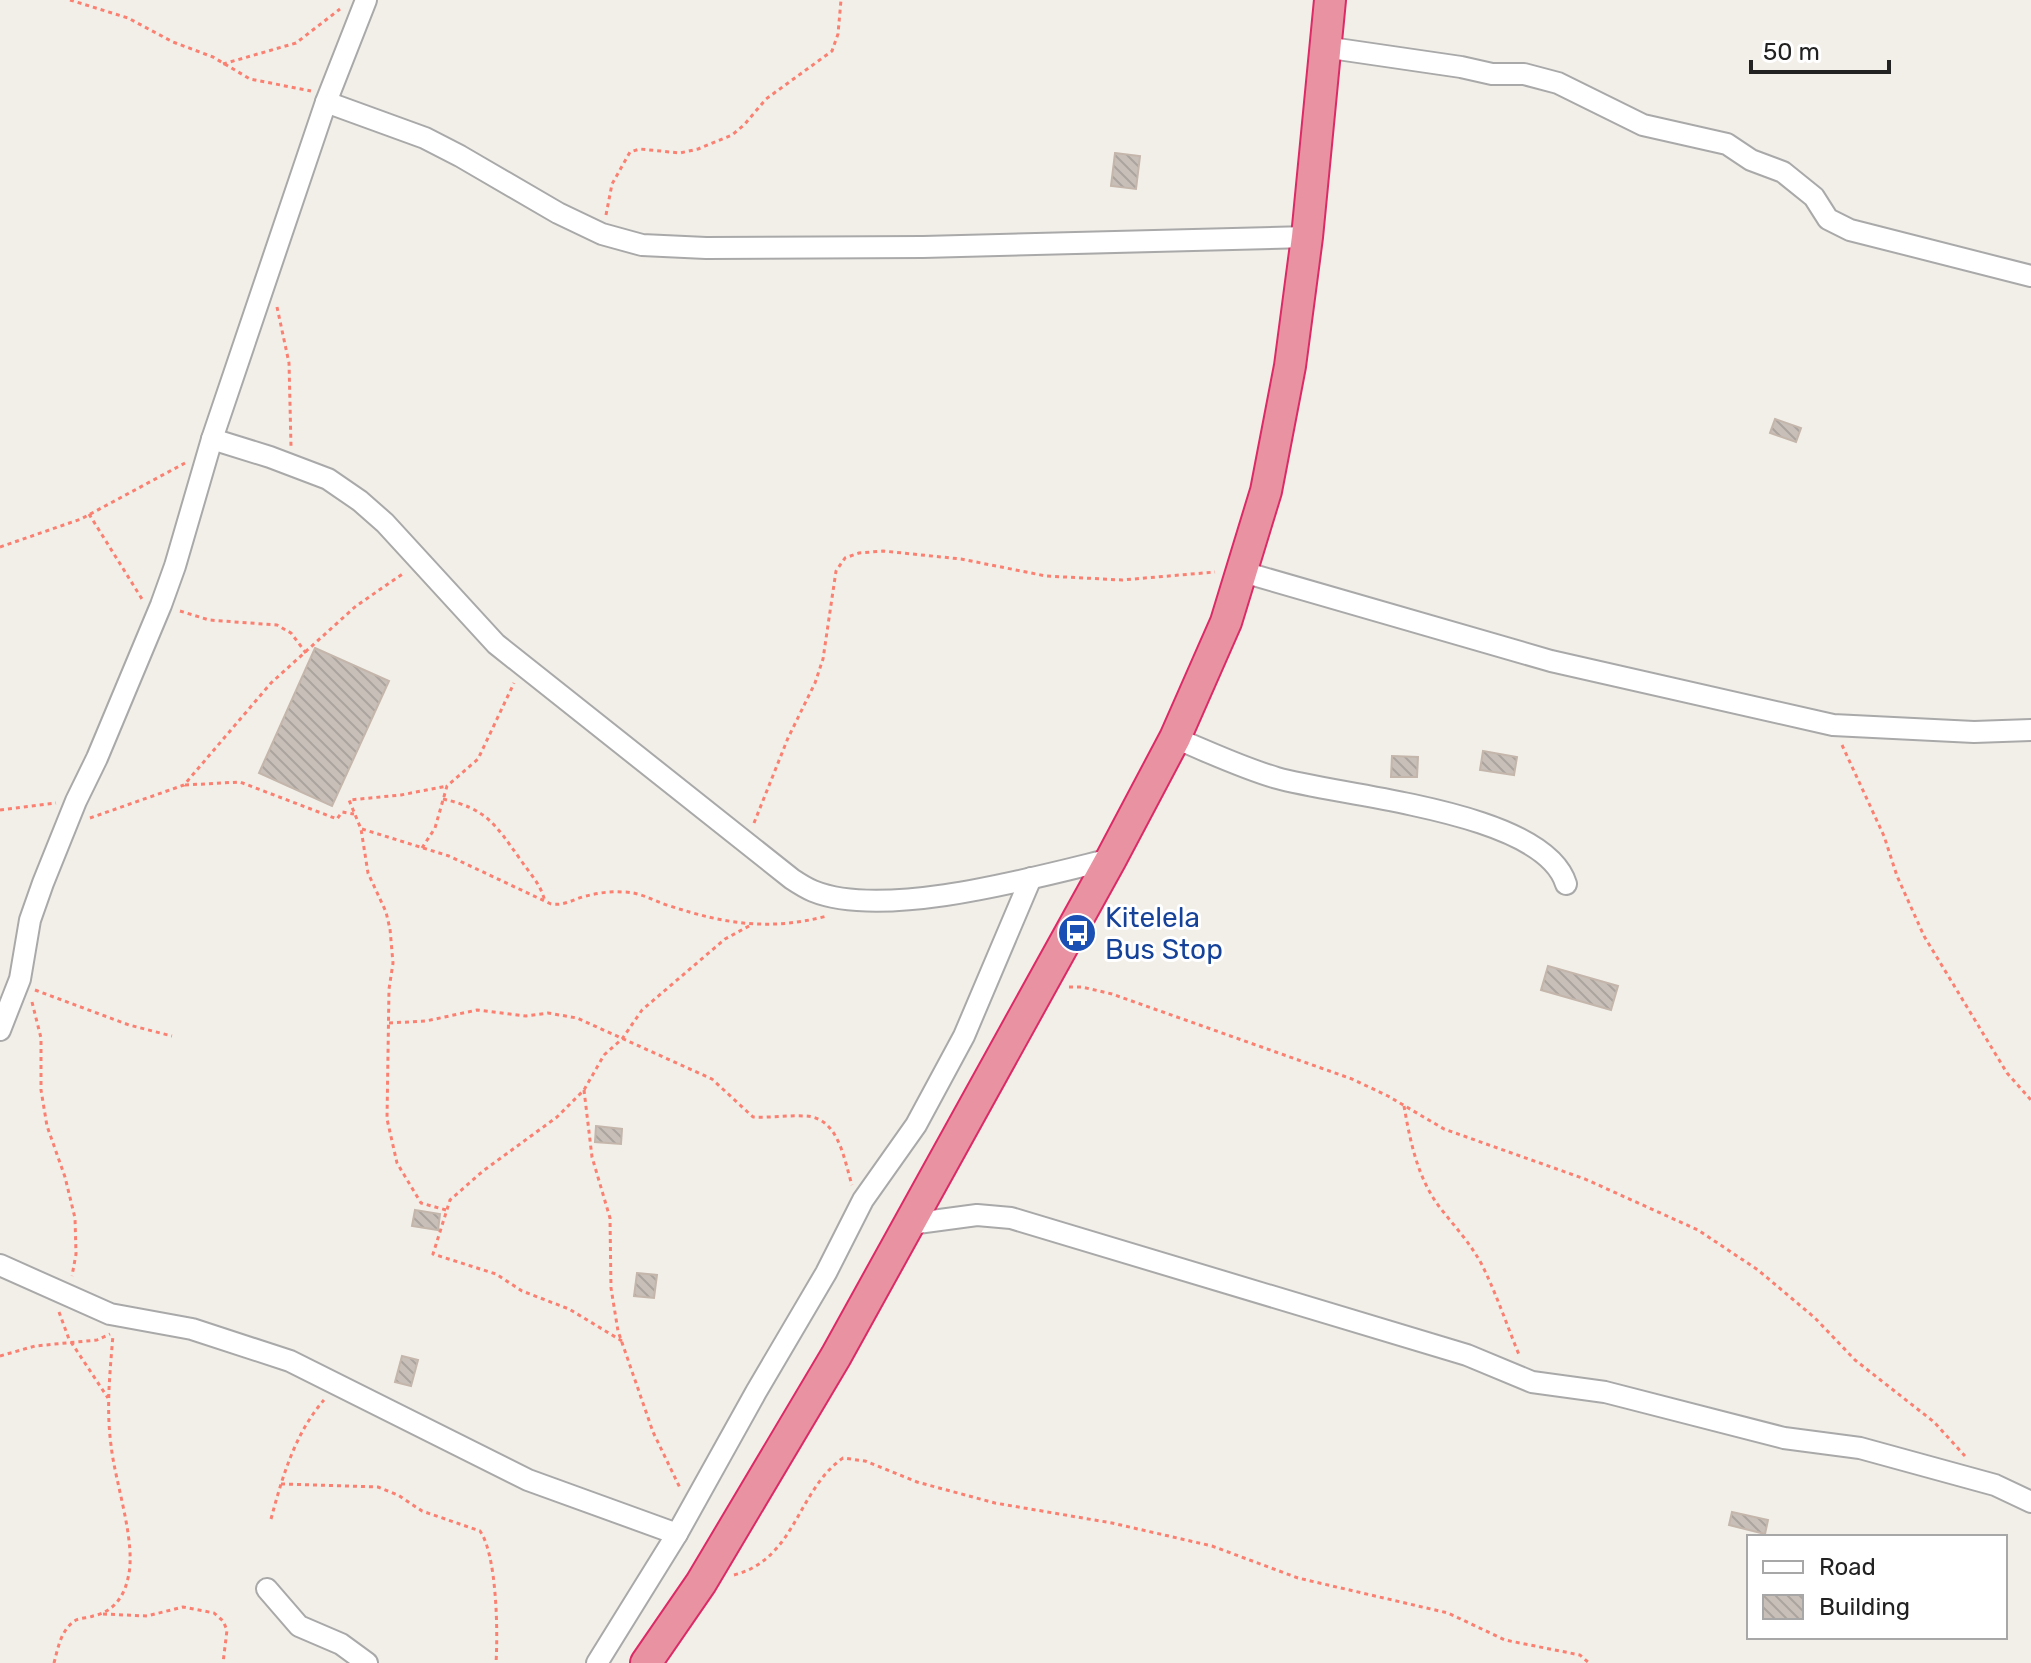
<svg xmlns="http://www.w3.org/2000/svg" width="2031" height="1663" viewBox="0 0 2031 1663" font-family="Rubik,sans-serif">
<defs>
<pattern id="building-back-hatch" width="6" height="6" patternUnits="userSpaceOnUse" patternTransform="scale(2)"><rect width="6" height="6" fill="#c7bfb8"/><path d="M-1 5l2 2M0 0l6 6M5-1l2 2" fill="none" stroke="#aba49e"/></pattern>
</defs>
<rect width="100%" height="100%" fill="#f2efe9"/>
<g fill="url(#building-back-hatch)" stroke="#c4b6ab" stroke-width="2">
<polygon points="1115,153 1140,156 1136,189 1111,186"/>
<polygon points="1775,419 1801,428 1796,442 1770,433"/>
<polygon points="315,648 389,681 332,806 259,773"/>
<polygon points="1483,751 1517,757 1514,775 1480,770"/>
<polygon points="1392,756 1418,757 1417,777 1391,777"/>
<polygon points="1548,966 1618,986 1611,1010 1541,990"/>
<polygon points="596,1126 622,1129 621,1144 595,1142"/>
<polygon points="415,1210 440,1214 438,1230 412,1226"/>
<polygon points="637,1273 657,1275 654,1298 634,1296"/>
<polygon points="402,1356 418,1360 411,1386 395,1382"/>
<polygon points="1732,1512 1768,1520 1765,1534 1729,1525"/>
</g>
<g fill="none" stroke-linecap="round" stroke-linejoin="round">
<g stroke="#a9a9a9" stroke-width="24">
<g id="minor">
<polyline points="1324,47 1461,67 1492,74 1524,74 1558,83 1643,125 1727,144 1751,160 1783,172 1814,197 1828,219 1850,230 2031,276"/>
<polyline points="326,102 425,138 460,156 558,213 602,234 642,245 706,248 923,247 1307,237"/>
<path d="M212,439L270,457L328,479L360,501L385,523L496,644L792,879C798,883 806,888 813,891C884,920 1037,877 1111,859"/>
<polyline points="1243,572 1551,661 1833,725 1974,732 2031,730"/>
<path d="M1175,738C1209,752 1242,768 1277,778C1344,797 1544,811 1566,884"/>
<polyline points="0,1030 20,979 30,920 43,883 76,801 97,758 161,605 175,566 212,439 326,102 366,0"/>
<polyline points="910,1224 977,1215 1011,1218 1467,1355 1532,1382 1605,1392 1784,1438 1860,1448 1995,1485 2031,1502"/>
<polyline points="0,1265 110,1314 192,1329 290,1361 528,1480 677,1534"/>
<polyline points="267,1589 299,1626 341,1644 367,1663"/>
<polyline points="597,1663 677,1534 756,1392 826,1273 863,1200 916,1125 964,1036 1031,878"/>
</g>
</g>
<g stroke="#dc2a67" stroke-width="34">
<polyline id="highway" points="646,1663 701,1583 836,1356 1111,859 1175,738 1226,622 1266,491 1290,366 1307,237 1330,0"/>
</g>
<g stroke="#fa8072" stroke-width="3" stroke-dasharray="4 4" stroke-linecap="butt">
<polyline points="70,0 128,18 173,42 213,57 250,79 311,91"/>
<polyline points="223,64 296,43 340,9"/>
<polyline points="606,215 612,184 630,152 640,149 680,153 698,149 732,135 744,125 766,99 832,51 838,34 841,0"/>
<polyline points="277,307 289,363 291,446"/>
<polyline points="89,514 142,599"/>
<polyline points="0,547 81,519 185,463"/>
<polyline points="180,611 209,620 277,625 291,633 306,653"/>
<polyline points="1842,745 1884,836 1897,876 1924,936 2007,1073 2031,1100"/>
<polyline points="185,785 240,782 337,819 342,812 354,814"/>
<path d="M443,799C487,809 495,824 520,859C530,874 541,884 545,902"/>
<polyline points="0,810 56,803"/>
<polyline points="90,818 184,785 271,683 356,606 404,573"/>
<polyline points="754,823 788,738 815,683 823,659 836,571 845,558 859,553 883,551 961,559 1046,576 1122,580 1215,572"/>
<path d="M362,829L449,856L551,904C564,906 574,899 586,896C598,893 611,891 623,892C641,892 653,901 670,906C725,924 770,931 827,916"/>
<polyline points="422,848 435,828 447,786 478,759 514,683"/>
<polyline points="1069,987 1082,987 1112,994 1352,1079 1388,1096 1444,1129 1585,1179 1698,1230 1758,1270 1815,1318 1855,1360 1934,1422 1965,1456"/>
<polyline points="35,990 129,1025 172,1036"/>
<polyline points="32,1002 41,1038 41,1090 47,1126 65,1177 75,1218 76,1254 72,1276"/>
<path d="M389,1023L426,1021L477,1010L526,1016L548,1013L577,1018L712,1079L753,1117C770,1118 788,1115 805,1116C839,1117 844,1160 852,1185"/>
<polyline points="584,1090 592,1157 610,1218 611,1288 618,1331 653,1432 681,1490"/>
<path d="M1404,1106C1410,1140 1417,1176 1438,1205C1453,1225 1470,1242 1482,1265C1497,1295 1507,1326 1520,1357"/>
<polyline points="446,1210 421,1203 397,1163 387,1119 389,989 393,963 390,929 386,912 368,873 361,829 349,800 401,795 447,786"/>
<polyline points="59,1312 70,1342"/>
<polyline points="622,1341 569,1309 522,1291 496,1274 433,1254 450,1200 483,1171 557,1117 584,1090 604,1055 622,1039 642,1010 725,939 751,925"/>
<polyline points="71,1342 108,1398"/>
<polyline points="0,1356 35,1346 97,1340 110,1334"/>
<path d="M281,1484L378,1487L398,1495L422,1511L480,1531C497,1555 498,1633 496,1663"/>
<path d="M271,1519C282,1478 295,1433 324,1400"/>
<path d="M734,1575C796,1559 797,1490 843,1458L865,1461L917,1482L995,1503L1112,1523L1212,1546L1298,1578L1448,1613L1505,1640L1580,1655L1589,1663"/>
<polyline points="103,1614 147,1616 183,1607 214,1613 223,1621 227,1630 223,1663"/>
<path d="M54,1663C58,1648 61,1629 76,1620C80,1618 88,1618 93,1616C113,1612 124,1597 128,1578C137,1543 115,1483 111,1445C106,1408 110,1372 113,1335"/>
</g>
<use href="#minor" stroke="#fff" stroke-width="20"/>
<use href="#highway" stroke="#e892a2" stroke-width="30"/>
</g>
<defs>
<g id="bus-disc" transform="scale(2)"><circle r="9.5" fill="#1a4fb4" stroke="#fff"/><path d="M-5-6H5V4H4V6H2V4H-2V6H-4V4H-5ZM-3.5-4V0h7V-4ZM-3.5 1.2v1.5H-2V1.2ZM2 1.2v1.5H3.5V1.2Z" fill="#fff"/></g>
</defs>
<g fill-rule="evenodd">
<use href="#bus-disc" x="1077" y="933"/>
</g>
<g text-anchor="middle" stroke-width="6" stroke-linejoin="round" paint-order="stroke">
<g font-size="28" fill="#164399" stroke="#fff" text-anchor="start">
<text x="1105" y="927">Kitelela<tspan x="1105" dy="32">Bus Stop</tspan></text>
</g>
</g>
<rect x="1747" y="1535" width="260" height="104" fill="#ffffff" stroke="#a7a7a7" stroke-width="2"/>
<rect x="1763" y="1561" width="40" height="12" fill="#ffffff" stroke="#a7a7a7" stroke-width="2"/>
<text x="1819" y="1575" font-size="24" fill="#222222">Road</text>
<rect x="1763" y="1595" width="40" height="24" fill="url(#building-back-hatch)" stroke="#a7a7a7" stroke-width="2"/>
<text x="1819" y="1615" font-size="24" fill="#222222">Building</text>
<path d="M1751 60v12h138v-12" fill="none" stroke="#222222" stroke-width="4"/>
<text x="1763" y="60" font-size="24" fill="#222222" stroke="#ffffff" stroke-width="6" paint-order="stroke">50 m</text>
</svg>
